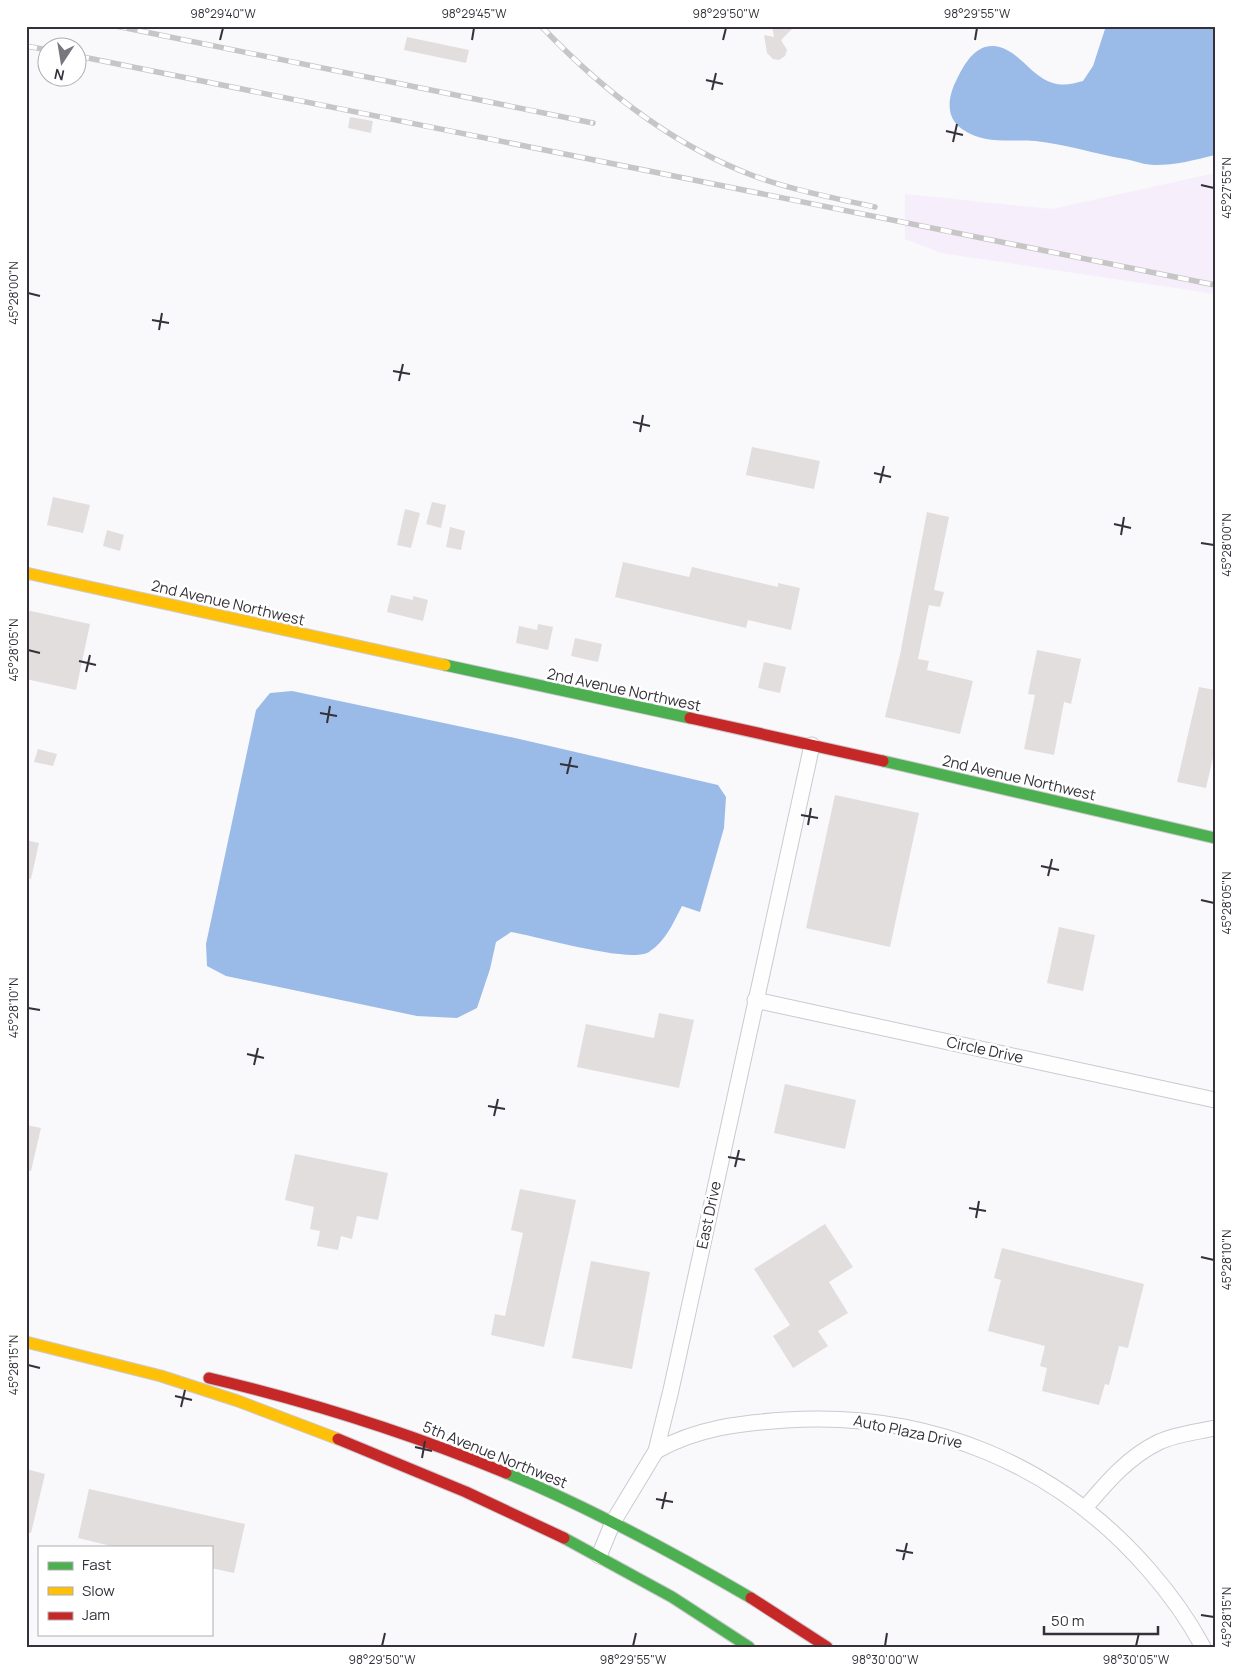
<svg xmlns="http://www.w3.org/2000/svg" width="1241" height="1673" viewBox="0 0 1241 1673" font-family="Manrope,sans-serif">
<rect width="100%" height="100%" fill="#f9f8fb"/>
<polygon fill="#f6effb" points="1215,173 1215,294 941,253 905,239 905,194 1052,209"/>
<g fill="#9abae8">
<path d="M1106,26H1215V155C1195,160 1176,165 1155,165C1145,165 1135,161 1125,159C1095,154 1066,144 1035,141C1010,139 984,145 962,129C945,117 948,97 956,81C962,69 970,52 985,47C1013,39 1029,77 1053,83C1063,86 1073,84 1083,81L1093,66Z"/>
<path d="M292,691L515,738L718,785L726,797L724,828L700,912L682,906C673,923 666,941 649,952C631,964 536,936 511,932L496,942L490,969L477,1008L457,1018L417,1016L226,976L207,966L206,944L256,710L270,693Z"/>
</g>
<g fill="#e3dede">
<polygon points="772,26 795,26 781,40 787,50 785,56 779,60 773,59 767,53 764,35 774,37"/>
<polygon points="407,37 469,50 466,63 404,50"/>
<polygon points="350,117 373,121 371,133 348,128"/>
<polygon points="752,447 820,461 814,489 746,475"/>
<polygon points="53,497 90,505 83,533 47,525"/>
<polygon points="432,502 446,505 441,528 426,524"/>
<polygon points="405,509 420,513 411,548 397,545"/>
<polygon points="927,512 949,517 934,590 944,592 940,607 929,605 918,659 929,661 927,670 973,681 960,734 885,717 900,655"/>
<polygon points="450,527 465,531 461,550 446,547"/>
<polygon points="107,530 124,535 120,551 103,546"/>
<polygon points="623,562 689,577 692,567 778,587 778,583 800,588 791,630 748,620 746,628 615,597"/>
<polygon points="391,595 413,600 413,596 428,600 423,621 387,612"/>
<polygon points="26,610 90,624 76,690 26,679"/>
<polygon points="538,624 553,627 548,650 516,643 519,626 537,630"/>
<polygon points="575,638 602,644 598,662 571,656"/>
<polygon points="1037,650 1081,659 1071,704 1064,702 1054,755 1024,749 1035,695 1028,694"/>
<polygon points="764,662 786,667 780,693 758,688"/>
<polygon points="1199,687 1215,690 1215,749 1206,788 1177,782"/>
<polygon points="38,749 57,754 53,766 34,762"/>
<polygon points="835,795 919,813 890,947 806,928"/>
<polygon points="26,840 39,843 31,879 26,878"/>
<polygon points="1059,927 1095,935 1083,991 1047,983"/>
<polygon points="659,1013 694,1020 679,1088 577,1067 586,1024 654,1038"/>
<polygon points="785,1084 856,1100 845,1149 774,1133"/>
<polygon points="26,1125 41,1128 31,1171 26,1170"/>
<polygon points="295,1154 388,1173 378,1220 357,1216 352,1239 341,1236 338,1250 317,1246 320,1231 310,1229 314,1207 285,1200"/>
<polygon points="520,1189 576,1200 544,1347 491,1335 495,1314 505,1316 523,1233 511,1230"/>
<polygon points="825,1224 853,1267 829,1282 848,1313 818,1331 828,1346 793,1368 773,1336 790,1325 754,1269"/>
<polygon points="1002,1248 1144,1284 1128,1348 1119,1346 1109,1385 1105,1384 1099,1405 1042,1391 1047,1368 1040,1366 1045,1346 988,1331 1001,1280 994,1278"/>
<polygon points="591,1261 650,1272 632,1369 572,1358"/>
<polygon points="26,1469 45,1474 31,1533 26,1533"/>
<polygon points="89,1489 245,1524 234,1573 211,1568 211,1547 115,1547 78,1538"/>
</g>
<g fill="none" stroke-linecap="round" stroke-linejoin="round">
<g stroke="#ccc9d0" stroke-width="17">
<g id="street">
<polyline points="755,1000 1215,1100"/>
<path d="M656,1451C697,1428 740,1423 786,1420C928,1411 1056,1463 1149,1570C1170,1594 1188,1619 1203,1647"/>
<path d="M1085,1508C1107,1482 1128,1457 1159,1442C1176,1434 1197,1432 1215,1428"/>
<polyline points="599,1556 613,1522 656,1451 671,1390 812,745"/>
</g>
</g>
<g stroke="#ccc9d0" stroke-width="13">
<g id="fast">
<polyline points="445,665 690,718"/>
<polyline points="883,761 1215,838"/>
<path d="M506,1473C591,1508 672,1552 751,1598"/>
<polyline points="564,1538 672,1597 749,1647"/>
</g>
</g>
<g stroke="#ccc9d0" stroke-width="13">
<g id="slow">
<polyline points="26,573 445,665"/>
<polyline points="26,1342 161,1376 238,1401 338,1439"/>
</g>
</g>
<g stroke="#ccc9d0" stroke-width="13">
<g id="jam">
<polyline points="690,718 883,761"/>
<path d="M209,1378C311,1402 409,1433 506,1473"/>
<polyline points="338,1439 466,1492 564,1538"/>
<polyline points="751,1598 827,1647"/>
</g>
</g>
<use href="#street" stroke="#fefefe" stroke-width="15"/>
<use href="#fast" stroke="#4caf50" stroke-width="11"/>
<use href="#slow" stroke="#ffc107" stroke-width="11"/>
<use href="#jam" stroke="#c62828" stroke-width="11"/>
<g stroke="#c7c6c7" stroke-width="5.5">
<g id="rail">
<polyline points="116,26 593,123"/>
<path d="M541,26C601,89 672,145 754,176C793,190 834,198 875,207"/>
<polyline points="26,46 48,50"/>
<polyline points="78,56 1215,285"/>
</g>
</g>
<use href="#rail" stroke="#fff" stroke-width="4" stroke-dasharray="11" stroke-linecap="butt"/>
</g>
<path fill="none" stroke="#353039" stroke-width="2" d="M220,40L223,28M472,40L474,28M723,40L726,28M975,40L977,28M706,80L723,84M712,90L716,73M946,131L963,135M953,142L957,124M1201,185L1214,188M28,293L40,296M152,320L169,323M159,330L162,313M393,371L410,374M399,381L403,364M633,422L650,426M640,432L643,415M874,473L891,477M880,483L884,466M1114,524L1131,528M1121,535L1124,517M1201,543L1214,545M28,650L40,653M79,661L96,665M86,672L90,655M320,713L337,716M327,723L330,706M560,764L578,767M567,774L571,757M801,815L818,818M808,825L811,808M1041,866L1059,870M1048,876L1052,859M1201,900L1214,903M28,1008L40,1010M247,1054L264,1058M254,1065L258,1048M488,1106L505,1109M494,1116L498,1099M728,1157L745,1160M735,1167L739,1150M969,1208L986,1211M976,1218L979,1201M1201,1257L1214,1260M28,1365L40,1368M175,1396L192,1400M181,1407L185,1390M415,1447L432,1451M422,1458L425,1441M656,1499L673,1502M662,1509L666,1492M896,1550L913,1553M903,1560L907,1543M1201,1615L1214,1617M382,1646L385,1633M633,1646L636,1633M885,1646L887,1633M1136,1646L1139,1633"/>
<g text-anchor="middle" stroke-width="5" stroke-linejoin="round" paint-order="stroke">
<g font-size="15" fill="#353039" stroke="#fff">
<text transform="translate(228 603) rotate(13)" y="5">2nd Avenue Northwest</text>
<text transform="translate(624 690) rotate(12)" y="5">2nd Avenue Northwest</text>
<text transform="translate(1019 778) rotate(13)" y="5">2nd Avenue Northwest</text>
<text transform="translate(985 1050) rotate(12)" y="5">Circle Drive</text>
<text transform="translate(709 1215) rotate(-78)" y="5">East Drive</text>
<text transform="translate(908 1432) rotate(12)" y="5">Auto Plaza Drive</text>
<text transform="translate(495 1455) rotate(22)" y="5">5th Avenue Northwest</text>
</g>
</g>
<rect width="1241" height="1673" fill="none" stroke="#ffffff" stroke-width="55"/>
<rect x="38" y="1546" width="175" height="90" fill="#ffffff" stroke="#aeacb0"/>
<rect x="48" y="1562" width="25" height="8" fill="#4caf50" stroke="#aeacb0"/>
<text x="82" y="1570" font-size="15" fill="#353039">Fast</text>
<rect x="48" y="1587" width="25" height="8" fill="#ffc107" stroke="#aeacb0"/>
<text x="82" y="1596" font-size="15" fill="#353039">Slow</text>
<rect x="48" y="1612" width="25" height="8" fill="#c62828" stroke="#aeacb0"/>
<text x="82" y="1620" font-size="15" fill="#353039">Jam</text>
<g transform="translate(62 62) rotate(192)"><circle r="24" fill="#ffffff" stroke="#aeacb0"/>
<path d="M0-4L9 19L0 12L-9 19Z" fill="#7a767d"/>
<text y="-8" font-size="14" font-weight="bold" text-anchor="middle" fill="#353039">N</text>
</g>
<path d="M1044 1626v8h114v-8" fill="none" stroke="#353039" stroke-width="2.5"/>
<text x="1051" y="1626" font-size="15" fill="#353039" stroke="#ffffff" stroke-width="4" paint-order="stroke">50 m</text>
<rect x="28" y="28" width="1186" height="1618" fill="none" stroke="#353039" stroke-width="2"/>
<g font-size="12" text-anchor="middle" fill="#353039">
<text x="223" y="18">98°29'40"W</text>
<text x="474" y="18">98°29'45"W</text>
<text x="726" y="18">98°29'50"W</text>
<text x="977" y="18">98°29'55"W</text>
<text transform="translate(1227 188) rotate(-90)" y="4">45°27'55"N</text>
<text transform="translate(14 293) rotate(-90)" y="4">45°28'00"N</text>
<text transform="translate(1227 545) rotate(-90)" y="4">45°28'00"N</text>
<text transform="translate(14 650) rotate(-90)" y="4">45°28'05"N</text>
<text transform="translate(1227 903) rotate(-90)" y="4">45°28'05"N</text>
<text transform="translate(14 1008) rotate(-90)" y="4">45°28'10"N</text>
<text transform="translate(1227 1260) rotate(-90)" y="4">45°28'10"N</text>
<text transform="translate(14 1365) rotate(-90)" y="4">45°28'15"N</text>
<text transform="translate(1227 1617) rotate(-90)" y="4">45°28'15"N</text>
<text x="382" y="1664">98°29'50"W</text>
<text x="633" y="1664">98°29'55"W</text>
<text x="885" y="1664">98°30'00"W</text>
<text x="1136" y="1664">98°30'05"W</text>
</g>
</svg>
